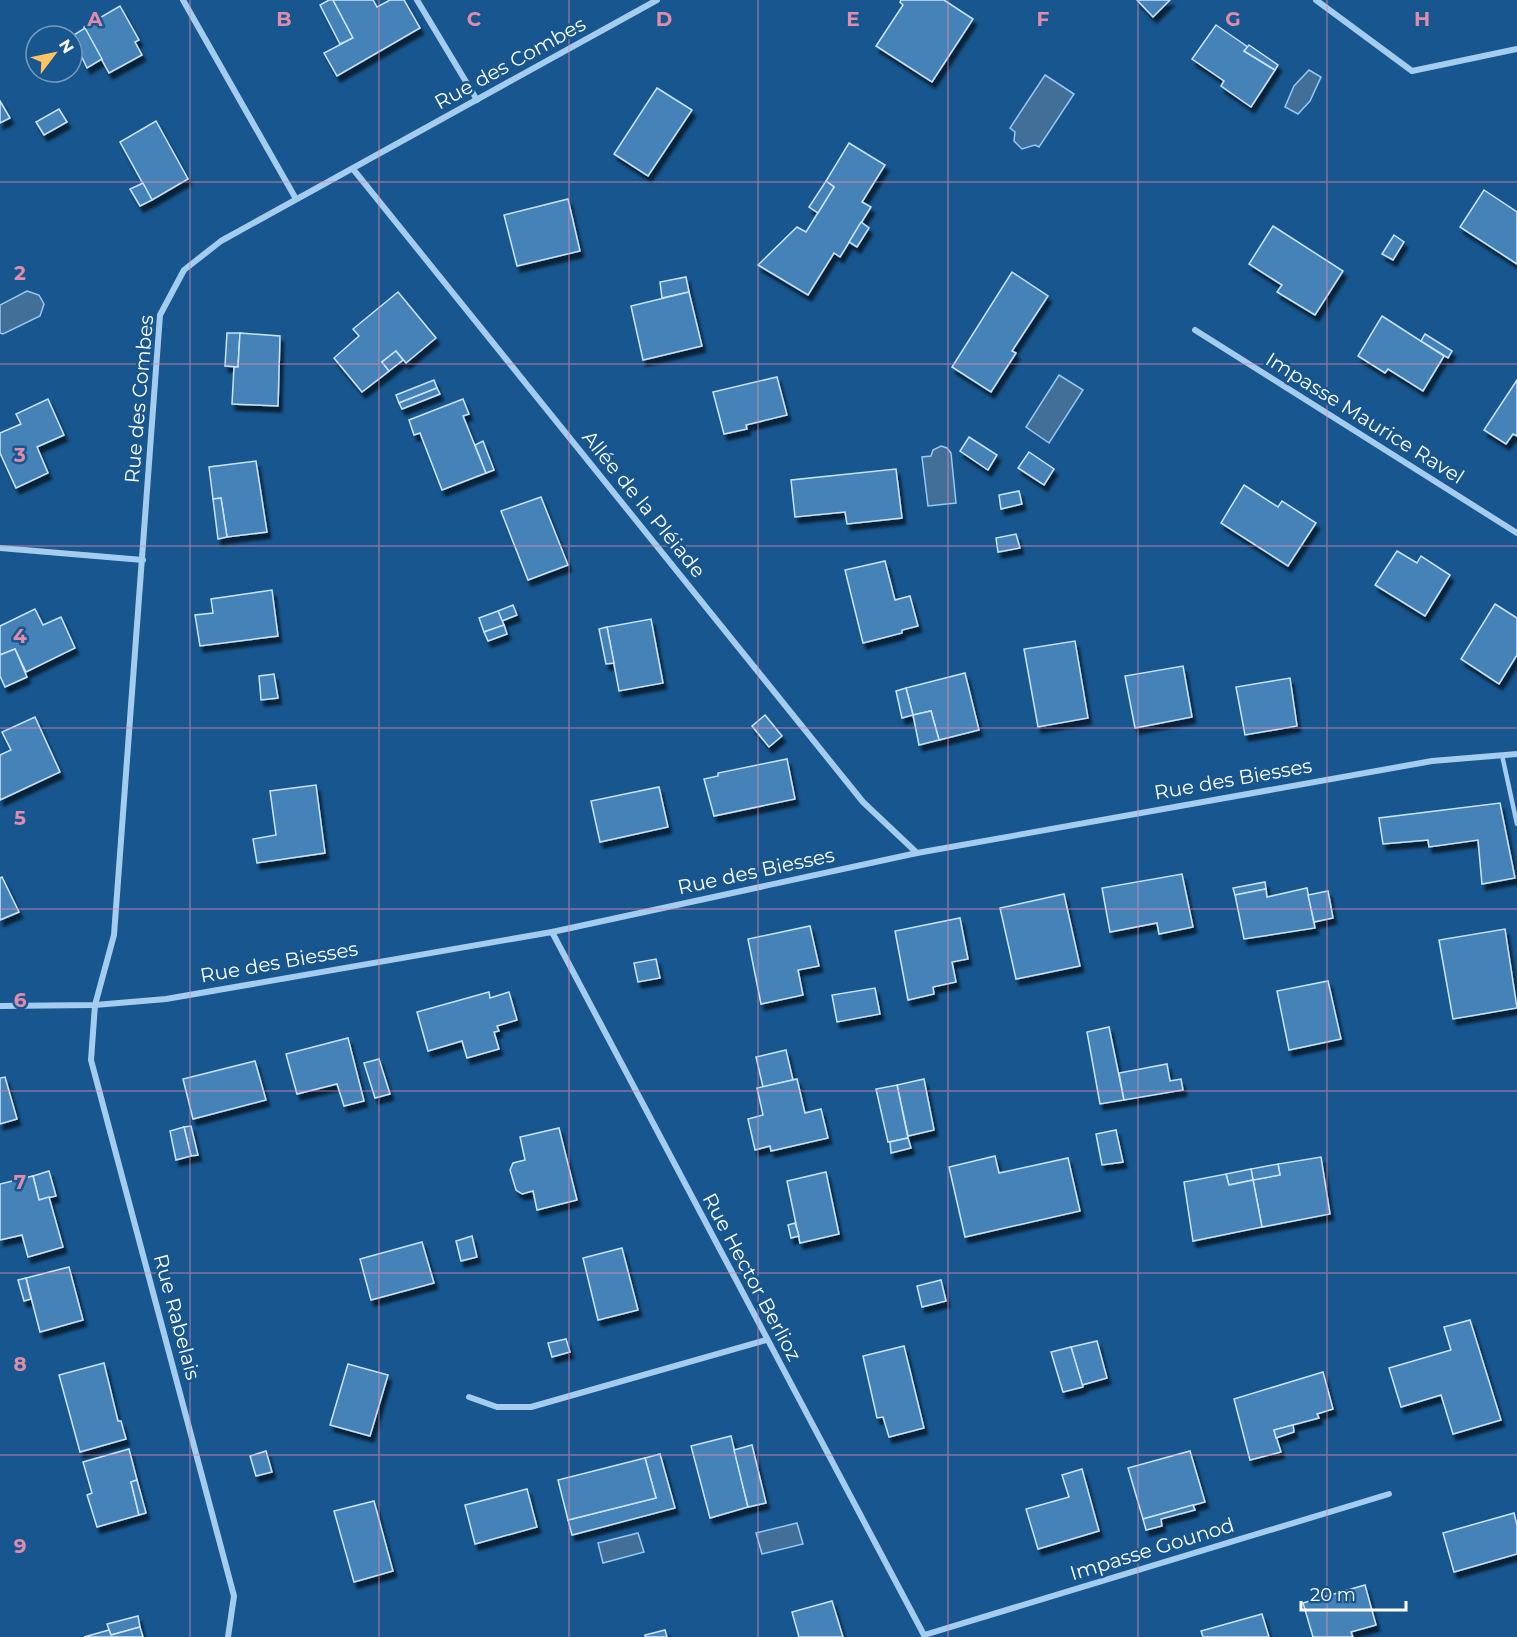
<svg xmlns="http://www.w3.org/2000/svg" width="1517" height="1637" viewBox="0 0 1517 1637" font-family="Montserrat,sans-serif">
<defs>
<filter id="shadow"><feDropShadow dx="3.5" dy="6" stdDeviation="1.5" flood-color="#0009"/></filter>
</defs>
<rect width="100%" height="100%" fill="#17568e"/>
<g fill="#426f98" stroke="#96c8f2" stroke-width="1.5">
<polygon points="1309,70 1321,77 1310,101 1298,114 1285,107 1294,86"/>
<polygon points="1045,75 1074,94 1039,147 1035,145 1022,149 1014,141 1015,132 1010,128"/>
<polygon points="27,291 39,295 44,304 40,316 3,334 0,333 0,305"/>
<polygon points="1059,375 1083,390 1049,443 1026,427"/>
<polygon points="941,446 947,448 951,453 956,503 928,506 922,457 931,456 933,450"/>
<polygon points="797,1523 803,1544 762,1554 756,1533"/>
<polygon points="638,1533 644,1552 603,1563 598,1543"/>
</g>
<g fill="#4482b8" stroke="#cae4fb" stroke-width="1.5" filter="url(#shadow)">
<polygon points="329,0 333,0 353,38 340,44 320,5"/>
<polygon points="333,0 373,0 377,7 390,0 404,0 420,28 337,76 324,53 353,38"/>
<polygon points="901,0 944,0 973,19 932,82 876,46 903,5 900,2"/>
<polygon points="1137,0 1170,0 1153,17"/>
<polygon points="120,6 139,40 135,42 142,55 109,73 84,27"/>
<polygon points="1216,25 1248,47 1244,51 1275,70 1251,107 1221,86 1224,81 1192,59"/>
<polygon points="85,28 102,59 87,68 72,36"/>
<polygon points="1249,45 1278,65 1275,70 1244,51"/>
<polygon points="657,88 692,110 648,176 614,154"/>
<polygon points="0,101 10,118 0,123"/>
<polygon points="59,109 67,122 44,135 36,122"/>
<polygon points="156,121 188,179 152,200 120,142"/>
<polygon points="849,143 885,165 862,202 871,207 840,257 834,253 808,295 758,265 797,227 806,232 834,187 826,181"/>
<polygon points="826,181 834,187 818,213 809,207"/>
<polygon points="143,183 152,200 140,206 130,189"/>
<polygon points="1484,190 1517,212 1517,264 1460,227"/>
<polygon points="568,199 580,251 517,266 504,215"/>
<polygon points="861,222 869,228 857,247 849,242"/>
<polygon points="1273,226 1343,271 1315,315 1277,292 1282,285 1249,264"/>
<polygon points="1394,235 1404,242 1393,260 1382,254"/>
<polygon points="1012,272 1048,296 1012,351 1016,353 991,392 952,367"/>
<polygon points="686,277 689,292 662,298 660,282"/>
<polygon points="398,292 436,338 406,363 396,351 382,362 389,371 362,392 334,358 359,336 353,329"/>
<polygon points="689,292 702,346 643,360 631,306"/>
<polygon points="1382,316 1444,356 1423,391 1388,369 1385,373 1358,356"/>
<polygon points="227,333 240,333 238,367 225,366"/>
<polygon points="240,333 280,336 278,406 232,404 234,367 238,367"/>
<polygon points="1425,334 1452,351 1448,358 1421,341"/>
<polygon points="396,351 403,360 389,371 382,362"/>
<polygon points="777,377 787,415 746,425 747,429 724,434 713,392"/>
<polygon points="434,380 437,388 399,403 396,395"/>
<polygon points="1517,380 1517,436 1513,434 1506,444 1484,430"/>
<polygon points="437,388 440,394 402,409 399,403"/>
<polygon points="48,399 64,435 37,447 48,473 16,488 0,453 0,433 21,424 16,414"/>
<polygon points="463,399 469,414 463,416 486,473 442,490 420,433 414,435 409,420"/>
<polygon points="969,437 997,455 988,470 960,451"/>
<polygon points="483,441 494,470 486,473 475,445"/>
<polygon points="1029,452 1054,469 1044,485 1018,468"/>
<polygon points="256,461 267,532 227,537 221,498 213,499 209,467"/>
<polygon points="896,469 902,518 847,524 845,512 795,517 791,480"/>
<polygon points="1244,485 1278,507 1282,501 1316,523 1288,566 1221,523"/>
<polygon points="1019,491 1022,504 1001,509 999,495"/>
<polygon points="541,497 568,565 528,580 501,511"/>
<polygon points="221,498 227,537 218,539 213,499"/>
<polygon points="1016,534 1020,548 998,552 996,538"/>
<polygon points="1397,551 1417,563 1421,556 1450,575 1425,616 1375,585"/>
<polygon points="885,561 895,600 910,596 918,626 902,630 902,633 863,643 845,570"/>
<polygon points="272,590 278,636 200,646 195,615 213,613 211,599"/>
<polygon points="1495,604 1517,618 1517,655 1499,684 1461,659"/>
<polygon points="513,605 517,615 502,621 498,611"/>
<polygon points="35,609 43,625 61,617 75,648 26,672 15,649 0,655 0,626"/>
<polygon points="498,611 504,625 484,632 479,618"/>
<polygon points="651,619 663,683 619,691 607,627"/>
<polygon points="504,625 507,634 488,641 484,632"/>
<polygon points="607,627 614,663 606,664 599,629"/>
<polygon points="1075,641 1088,718 1038,727 1024,649"/>
<polygon points="15,649 27,677 5,687 0,676 0,655"/>
<polygon points="1183,666 1192,717 1135,728 1125,676"/>
<polygon points="965,673 979,730 939,740 931,711 913,715 906,688"/>
<polygon points="274,674 278,698 261,700 259,676"/>
<polygon points="1290,678 1297,726 1245,735 1236,687"/>
<polygon points="906,688 913,715 902,718 896,691"/>
<polygon points="931,711 939,740 919,745 913,715"/>
<polygon points="765,715 782,736 769,747 752,726"/>
<polygon points="35,717 60,772 0,800 0,755 11,750 2,732"/>
<polygon points="787,759 795,799 714,816 704,779 718,776 718,773"/>
<polygon points="316,785 325,853 257,863 253,839 276,835 270,791"/>
<polygon points="659,787 668,827 600,842 591,801"/>
<polygon points="1500,803 1515,878 1482,884 1478,840 1429,847 1428,840 1383,844 1379,818"/>
<polygon points="1182,874 1193,927 1159,934 1157,923 1110,932 1102,888"/>
<polygon points="2,877 19,912 0,920 0,878"/>
<polygon points="1265,882 1266,889 1235,895 1233,888"/>
<polygon points="1307,888 1315,928 1244,939 1235,895 1266,889 1267,897"/>
<polygon points="1328,891 1333,918 1314,922 1308,895"/>
<polygon points="1064,894 1080,966 1016,979 1000,908"/>
<polygon points="960,918 968,959 952,962 956,982 933,987 934,994 908,1000 895,931"/>
<polygon points="810,926 819,966 798,970 803,995 761,1004 748,939"/>
<polygon points="1505,929 1517,1008 1453,1019 1439,940"/>
<polygon points="656,959 660,978 638,982 634,963"/>
<polygon points="1328,981 1341,1039 1289,1050 1277,991"/>
<polygon points="875,988 880,1014 837,1022 832,995"/>
<polygon points="489,992 490,998 509,992 517,1020 497,1026 499,1031 494,1032 499,1049 467,1058 462,1041 428,1051 417,1012"/>
<polygon points="1109,1027 1124,1100 1100,1104 1087,1032"/>
<polygon points="348,1038 364,1101 344,1106 337,1084 297,1094 286,1054"/>
<polygon points="786,1050 793,1080 763,1087 756,1057"/>
<polygon points="379,1059 390,1094 375,1098 364,1063"/>
<polygon points="255,1061 266,1100 193,1119 183,1079"/>
<polygon points="1167,1064 1170,1081 1181,1079 1183,1090 1124,1100 1119,1073"/>
<polygon points="5,1077 17,1119 0,1124 0,1078"/>
<polygon points="797,1079 805,1113 821,1109 828,1138 771,1151 770,1146 755,1150 748,1119 763,1115 757,1088"/>
<polygon points="924,1079 934,1130 908,1136 897,1085"/>
<polygon points="897,1085 908,1138 888,1142 876,1089"/>
<polygon points="191,1126 198,1155 191,1156 184,1127"/>
<polygon points="184,1127 191,1156 176,1160 170,1131"/>
<polygon points="559,1128 577,1200 537,1210 533,1191 522,1194 516,1190 510,1170 513,1163 525,1160 520,1137"/>
<polygon points="1116,1130 1123,1162 1102,1165 1096,1134"/>
<polygon points="908,1138 911,1148 891,1153 890,1142"/>
<polygon points="995,1156 999,1173 1068,1158 1080,1211 965,1237 949,1167"/>
<polygon points="1321,1157 1330,1214 1262,1227 1253,1180 1280,1175 1278,1164"/>
<polygon points="1278,1164 1280,1175 1253,1180 1251,1169"/>
<polygon points="1251,1169 1253,1180 1229,1185 1226,1174"/>
<polygon points="49,1171 56,1196 39,1200 33,1176"/>
<polygon points="826,1172 839,1234 800,1243 787,1181"/>
<polygon points="1226,1174 1229,1185 1253,1180 1262,1227 1193,1241 1184,1182"/>
<polygon points="33,1176 39,1200 49,1197 63,1247 28,1257 22,1235 0,1240 0,1184"/>
<polygon points="795,1223 799,1236 791,1238 788,1225"/>
<polygon points="472,1236 477,1257 461,1261 456,1241"/>
<polygon points="422,1242 434,1283 371,1300 360,1259"/>
<polygon points="622,1248 638,1310 598,1320 583,1258"/>
<polygon points="69,1267 83,1320 40,1332 26,1278"/>
<polygon points="26,1278 31,1299 24,1301 18,1280"/>
<polygon points="941,1280 946,1301 922,1307 917,1286"/>
<polygon points="1470,1320 1501,1420 1453,1434 1441,1395 1401,1407 1389,1368 1451,1350 1444,1327"/>
<polygon points="566,1339 570,1352 552,1357 548,1343"/>
<polygon points="1097,1341 1107,1378 1082,1385 1071,1347"/>
<polygon points="904,1346 924,1428 889,1437 883,1417 877,1418 863,1356"/>
<polygon points="1071,1347 1083,1387 1063,1392 1051,1352"/>
<polygon points="104,1363 118,1421 121,1421 126,1439 80,1452 59,1375"/>
<polygon points="348,1364 388,1375 370,1436 330,1425"/>
<polygon points="1323,1372 1333,1409 1317,1414 1319,1418 1274,1430 1281,1452 1250,1460 1234,1399"/>
<polygon points="1293,1425 1294,1432 1276,1438 1274,1430"/>
<polygon points="731,1436 748,1507 710,1518 691,1446"/>
<polygon points="752,1445 766,1503 748,1507 734,1450"/>
<polygon points="129,1449 137,1480 131,1482 139,1515 97,1527 87,1495 92,1493 83,1462"/>
<polygon points="266,1451 272,1472 256,1476 250,1456"/>
<polygon points="1190,1451 1205,1502 1143,1519 1128,1468"/>
<polygon points="660,1454 675,1508 572,1535 568,1520 656,1498 645,1458"/>
<polygon points="645,1458 656,1498 568,1520 558,1480"/>
<polygon points="1082,1469 1099,1531 1038,1549 1026,1509 1069,1497 1062,1475"/>
<polygon points="137,1480 146,1513 139,1515 131,1482"/>
<polygon points="527,1489 537,1527 475,1544 465,1505"/>
<polygon points="374,1501 393,1571 354,1582 334,1511"/>
<polygon points="1193,1505 1195,1510 1161,1519 1162,1526 1146,1530 1143,1519"/>
<polygon points="1514,1513 1517,1525 1517,1554 1454,1572 1443,1533"/>
<polygon points="1365,1585 1376,1625 1351,1632 1353,1637 1313,1637 1303,1603"/>
<polygon points="832,1601 843,1637 799,1637 792,1612"/>
<polygon points="1262,1614 1269,1637 1203,1637 1201,1631"/>
<polygon points="138,1616 140,1627 111,1635 107,1624"/>
<polygon points="140,1627 143,1637 84,1637 109,1630 111,1635"/>
<polygon points="665,1630 667,1637 645,1637 645,1635"/>
</g>
<g fill="none" stroke-linecap="round" stroke-linejoin="round">
<polyline stroke="#a3ccef" stroke-width="4.5" points="1502,755 1517,824"/>
<g stroke="#a3ccef" stroke-width="6">
<polyline points="183,0 296,199"/>
<polyline points="417,0 477,100"/>
<polyline points="1316,0 1412,71 1517,49"/>
<polyline points="353,169 863,802 917,853"/>
<polyline points="1195,330 1517,533"/>
<polyline points="0,548 143,560"/>
<polyline points="552,932 925,1637"/>
<polyline points="0,1006 95,1005 166,999 552,932 917,853 1432,761 1517,754"/>
<polyline points="469,1397 497,1407 531,1407 766,1340"/>
<polyline points="924,1635 1389,1494"/>
<polyline points="228,1637 234,1596 91,1060 95,1005 114,935 160,315 184,270 221,241 657,0"/>
</g>
</g>
<path fill="none" stroke="#e08cad" stroke-width="1.5" stroke-opacity="0.55" d="M190,0V1637M379,0V1637M569,0V1637M758,0V1637M948,0V1637M1138,0V1637M1327,0V1637M0,182H1517M0,364H1517M0,546H1517M0,728H1517M0,909H1517M0,1091H1517M0,1273H1517M0,1455H1517"/>
<g text-anchor="middle" stroke-width="5" stroke-linejoin="round" paint-order="stroke">
<g font-size="20" fill="#fff" stroke="#17568e">
<text transform="translate(510 63) rotate(-29)" y="7">Rue des Combes</text>
<text transform="translate(139 399) rotate(-85)" y="7">Rue des Combes</text>
<text transform="translate(1365 418) rotate(32)" y="7">Impasse Maurice Ravel</text>
<text transform="translate(644 504) rotate(51)" y="7">Allée de la Pléiade</text>
<text transform="translate(1233 779) rotate(-10)" y="7">Rue des Biesses</text>
<text transform="translate(756 871) rotate(-12)" y="7">Rue des Biesses</text>
<text transform="translate(279 962) rotate(-10)" y="7">Rue des Biesses</text>
<text transform="translate(752 1277) rotate(62)" y="7">Rue Hector Berlioz</text>
<text transform="translate(177 1317) rotate(75)" y="7">Rue Rabelais</text>
<text transform="translate(1152 1549) rotate(-17)" y="7">Impasse Gounod</text>
</g>
</g>
<g font-size="20" text-anchor="middle" font-weight="bold" fill="#e08cad" stroke="#17568e" stroke-width="5" stroke-linejoin="round" paint-order="stroke">
<text x="95" y="26">A</text>
<text x="284" y="26">B</text>
<text x="474" y="26">C</text>
<text x="664" y="26">D</text>
<text x="853" y="26">E</text>
<text x="1043" y="26">F</text>
<text x="1233" y="26">G</text>
<text x="1422" y="26">H</text>
<text x="20" y="280">2</text>
<text x="20" y="462">3</text>
<text x="20" y="643">4</text>
<text x="20" y="825">5</text>
<text x="20" y="1007">6</text>
<text x="20" y="1189">7</text>
<text x="20" y="1371">8</text>
<text x="20" y="1553">9</text>
</g>
<g transform="translate(54 54) rotate(58)"><circle r="28" fill="#17568e" stroke="#749abb" stroke-width="1.5"/>
<path d="M0-4.5L10 22L0 15L-10 22Z" fill="#ffc462"/>
<text y="-9" font-size="16" font-weight="bold" text-anchor="middle" fill="#ffffff">N</text>
</g>
<path d="M1301 1601v9h105v-9" fill="none" stroke="#ffffff" stroke-width="3"/>
<text x="1310" y="1601" font-size="18" fill="#ffffff" stroke="#17568e" stroke-width="4.5" paint-order="stroke">20 m</text>
</svg>
